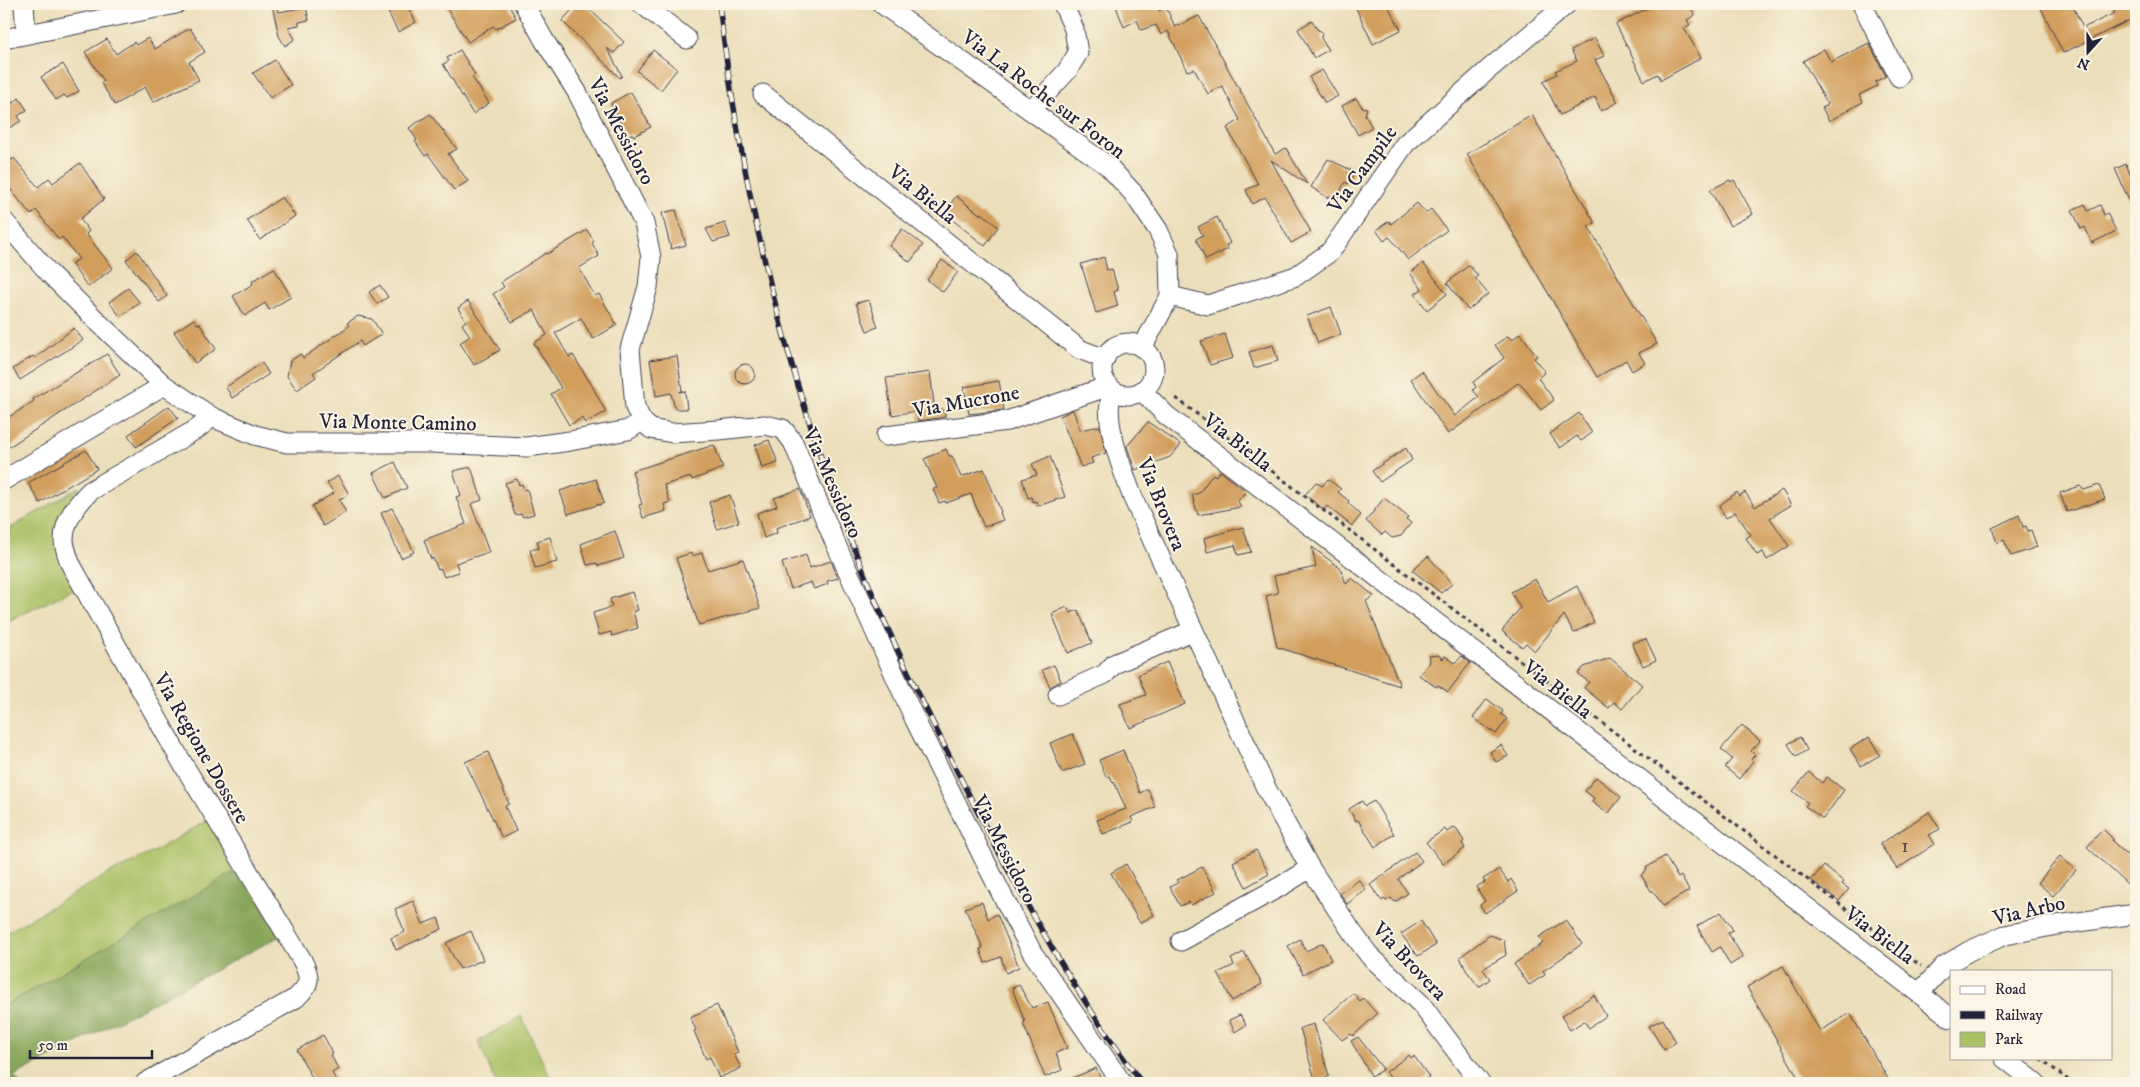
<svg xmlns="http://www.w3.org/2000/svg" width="2140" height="1087" viewBox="0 0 2140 1087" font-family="'IM FELL DW Pica',serif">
<rect width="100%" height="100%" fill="#fcf5e5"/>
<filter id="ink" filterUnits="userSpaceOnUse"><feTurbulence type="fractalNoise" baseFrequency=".02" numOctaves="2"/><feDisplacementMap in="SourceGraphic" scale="10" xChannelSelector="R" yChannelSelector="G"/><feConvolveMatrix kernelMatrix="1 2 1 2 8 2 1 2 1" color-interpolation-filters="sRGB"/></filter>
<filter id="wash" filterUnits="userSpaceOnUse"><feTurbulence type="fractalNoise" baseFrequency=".0096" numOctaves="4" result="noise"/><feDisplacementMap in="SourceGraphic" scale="20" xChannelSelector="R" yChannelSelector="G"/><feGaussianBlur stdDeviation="1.12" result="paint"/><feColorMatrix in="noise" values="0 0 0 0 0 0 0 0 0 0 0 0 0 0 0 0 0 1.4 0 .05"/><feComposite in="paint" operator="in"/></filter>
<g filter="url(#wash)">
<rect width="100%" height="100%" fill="#ebdeba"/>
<g fill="#aac065" stroke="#667150">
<polygon points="79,487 78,503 68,519 83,585 4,623 4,532"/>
<polygon points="215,816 245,866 4,1006 4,934 106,875 153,852"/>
<polygon points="521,1016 553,1083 496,1083 478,1041"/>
</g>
<polygon fill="#87a65a" stroke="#54644a" points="245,866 286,933 14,1076 20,1083 4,1083 4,1006"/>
<g id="blocks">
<g fill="#d19e5b">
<polygon points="384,4 406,4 416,22 398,32"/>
<polygon points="444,4 508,4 516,18 496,29 493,26 468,42"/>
<polygon points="577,4 584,4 624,42 614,53 607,48 622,76 620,78 562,21"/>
<polygon points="1115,4 1156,4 1159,11 1166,7 1175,27 1199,16 1275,154 1286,148 1307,184 1271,160 1311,232 1291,243 1265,197 1252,204 1246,190 1258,184 1227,128 1240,120 1222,86 1208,94 1194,69 1187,71 1168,31 1161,35 1156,25 1141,30 1137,20 1124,27"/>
<polygon points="1354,4 1387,4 1401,30 1373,44"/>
<polygon points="1656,4 1689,4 1695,15 1687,20 1690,25 1684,28 1701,58 1661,80 1658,74 1644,81 1616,24"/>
<polygon points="2039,4 2072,4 2083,28 2115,13 2110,4 2136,4 2136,17 2063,53"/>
<polygon points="272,5 275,5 279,12 306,7 309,20 299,22 299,25 288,27 295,39 285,46 279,36"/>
<polygon points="1312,21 1317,29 1322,32 1321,38 1328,50 1314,58 1298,29"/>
<polygon points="190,28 205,52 189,62 199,80 153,102 145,87 115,105 101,83 104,81 85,52 107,39 116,54 134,42 136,45 148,38 155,49"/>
<polygon points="1595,38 1604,56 1595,60 1618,102 1601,111 1595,97 1560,115 1543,81 1557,74 1555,71 1577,61 1571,50"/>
<polygon points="1869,43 1886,76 1875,82 1877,86 1859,95 1863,102 1829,121 1822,108 1828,105 1803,61 1824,49 1831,62"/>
<polygon points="460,50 475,75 472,77 489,103 473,114 443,64 449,61 447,58"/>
<polygon points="653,50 677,69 661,90 637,71"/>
<polygon points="275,60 291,85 270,98 253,73"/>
<polygon points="63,64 79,91 67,98 64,95 56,100 41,77"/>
<polygon points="1322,70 1338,96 1325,103 1309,77"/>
<polygon points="4,91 13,103 19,98 27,110 18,116 21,121 9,128 6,123 4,124"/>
<polygon points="631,92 651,127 634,136 633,134 626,135 611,103"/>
<polygon points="1356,98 1362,107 1367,108 1365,115 1372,127 1358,135 1342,106"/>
<polygon points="430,114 457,149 448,154 468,181 454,190 428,154 425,156 415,141 417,140 409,128"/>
<polygon points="1532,115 1595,223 1588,226 1657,344 1639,353 1645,363 1632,371 1626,360 1597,377 1467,154"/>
<polygon points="4,151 12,160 14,158 38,187 49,178 53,183 80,163 104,199 80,219 89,231 86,234 113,268 88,287 71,264 79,259 62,237 59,240 36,210 31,215 4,181"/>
<polygon points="1328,159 1355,172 1348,184 1345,182 1336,200 1330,196 1328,198 1311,187"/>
<polygon points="2126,164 2130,174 2136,171 2136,216 2115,169"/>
<polygon points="1730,180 1731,182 1734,180 1753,214 1730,226 1710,190"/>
<polygon points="956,196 981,215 982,213 998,227 985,246 944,213"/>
<polygon points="282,197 295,216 260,240 247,220"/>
<polygon points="1417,203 1426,213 1431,209 1447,230 1408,260 1393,241 1389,237 1384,241 1376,230 1389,221 1391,224"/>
<polygon points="2085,204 2088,211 2100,205 2104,215 2107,213 2116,231 2092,243 2085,227 2081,229 2072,210"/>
<polygon points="676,210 686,245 671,249 662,213"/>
<polygon points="1217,217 1230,243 1226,245 1228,249 1206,260 1196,239 1203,235 1198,227"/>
<polygon points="725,223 730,237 713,242 706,229"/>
<polygon points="902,229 923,245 910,262 889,246"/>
<polygon points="587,230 594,241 592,243 599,256 579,268 595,296 599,294 617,325 593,339 581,318 555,333 569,357 573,355 591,384 606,412 585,423 582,418 569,425 551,394 561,388 534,343 547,335 534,310 512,322 493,294 504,287 501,282 546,253 547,254"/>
<polygon points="137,251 167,296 159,302 126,260"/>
<polygon points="1104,257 1107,270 1112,269 1118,290 1114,292 1118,306 1096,313 1081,264"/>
<polygon points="942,260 958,272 943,292 927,280"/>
<polygon points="1423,263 1447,294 1427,310 1415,294 1422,289 1410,273"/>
<polygon points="1469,265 1478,276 1475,278 1488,294 1468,310 1447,283"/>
<polygon points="274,268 291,297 269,310 265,303 245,316 233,296 253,284 252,281"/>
<polygon points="380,285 388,297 377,304 369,292"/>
<polygon points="128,288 140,303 120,316 109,302"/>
<polygon points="869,300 878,327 867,331 856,303"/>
<polygon points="468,301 500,350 474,365 460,343 470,336 462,324 466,321 458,308"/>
<polygon points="1331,307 1341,334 1318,343 1307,316"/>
<polygon points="358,316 372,319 382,334 363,346 360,341 313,373 316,377 297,390 287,376 290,361 301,354 303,358 349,326 347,323"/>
<polygon points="194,319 197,324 199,323 216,349 195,363 174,332"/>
<polygon points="74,328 83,340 20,380 13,369 33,356 35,358"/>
<polygon points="1520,333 1537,356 1534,358 1545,372 1538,378 1554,400 1541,410 1524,388 1518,383 1448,434 1411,379 1422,371 1455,416 1479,397 1473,390 1476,387 1473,382 1504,358 1495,345 1508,336 1512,340"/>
<polygon points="1225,334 1233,358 1210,365 1201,341"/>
<polygon points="1273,345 1278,361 1254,368 1249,352"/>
<polygon points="107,354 120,375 4,450 4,420 34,401 33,399"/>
<polygon points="677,356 682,391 679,392 685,391 687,409 675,409 671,393 656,396 650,360"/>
<polygon points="262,363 269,374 232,398 226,387"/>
<circle cx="745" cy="374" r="10"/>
<polygon points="930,372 934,404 945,412 945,417 918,421 918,411 892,415 886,378"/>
<polygon points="999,381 1004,410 969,414 964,387"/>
<polygon points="169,406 178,418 136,447 128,435"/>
<polygon points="1073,410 1080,430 1100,426 1106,453 1091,458 1093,463 1081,467 1060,416"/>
<polygon points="1579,413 1592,433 1581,441 1577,436 1560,448 1550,434"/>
<polygon points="1148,422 1181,445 1170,457 1135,470 1127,446"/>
<polygon points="769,440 778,463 762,468 755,445"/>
<polygon points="714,445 723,468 692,480 691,477 664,485 670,502 664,504 666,511 643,518 639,505 642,504 632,471"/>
<polygon points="1406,448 1412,460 1380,482 1372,471"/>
<polygon points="946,449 949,456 952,456 961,477 984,469 1001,512 1000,513 1003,520 984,527 971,494 946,503 945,501 939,503 933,489 937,488 924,459"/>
<polygon points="86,450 97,469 40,503 28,483"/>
<polygon points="1050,456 1065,497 1038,506 1036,501 1033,502 1031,497 1028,498 1022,479 1037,475 1032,464"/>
<polygon points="395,462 407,488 385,498 373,473"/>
<polygon points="471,467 482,500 471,504 489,552 456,563 459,572 444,577 441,569 438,570 433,558 431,559 424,540 466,524 456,497 461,495 453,471"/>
<polygon points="1220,471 1246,491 1238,501 1241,507 1198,515 1192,495 1199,493 1213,474 1216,476"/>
<polygon points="338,476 349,494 339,500 346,512 323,526 312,506 334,493 327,483"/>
<polygon points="517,479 519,485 522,484 524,490 527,489 534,514 523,517 521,514 515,515 505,483"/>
<polygon points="596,479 604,503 568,514 560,491"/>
<polygon points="1328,479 1341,489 1338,492 1349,501 1348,503 1361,515 1352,526 1327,506 1324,510 1305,495 1316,482 1322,486"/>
<polygon points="2099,485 2105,499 2067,512 2060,493 2080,486 2084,490"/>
<polygon points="800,489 810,516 776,528 777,533 764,538 757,513 777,506 774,498"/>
<polygon points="1782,490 1791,505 1770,518 1789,546 1767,560 1763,552 1757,555 1746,538 1751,535 1735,512 1726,518 1719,506 1737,492 1739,496 1745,492 1755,507"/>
<polygon points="730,495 739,522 717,529 709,502"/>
<polygon points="1384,498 1408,517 1406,519 1411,523 1401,536 1392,538 1385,532 1382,535 1366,521"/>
<polygon points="392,508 414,552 401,558 381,513"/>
<polygon points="2019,515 2023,527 2026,526 2028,531 2031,530 2037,547 2011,556 2004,540 1997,543 1992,528"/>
<polygon points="1243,527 1251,552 1238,555 1235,545 1207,552 1204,538"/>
<polygon points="615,531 624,558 598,566 597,563 587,565 581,544"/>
<polygon points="550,537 557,562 535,568 530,550 539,548 537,541"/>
<polygon points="1312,547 1340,568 1346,584 1352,578 1374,596 1366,601 1400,686 1277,647 1266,596 1278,593 1274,576 1316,567"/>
<polygon points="691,553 692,556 702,553 708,570 743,559 760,608 699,625 676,558"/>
<polygon points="806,555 810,568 831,561 838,578 827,581 828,584 814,589 811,582 791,589 782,563"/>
<polygon points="1428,556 1452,584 1441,593 1412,570"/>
<polygon points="1535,579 1548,602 1577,586 1594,622 1574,633 1564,615 1535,651 1526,643 1522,647 1502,631 1520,608 1511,592"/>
<polygon points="632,592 638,610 633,612 638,628 612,636 611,632 599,635 593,613 612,607 610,599"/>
<polygon points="1067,607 1070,613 1078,610 1092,643 1068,653 1052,614"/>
<polygon points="1646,639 1656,660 1643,666 1632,643"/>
<polygon points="1438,655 1443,659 1445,656 1455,663 1462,656 1470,663 1448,692 1438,685 1436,687 1419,675 1430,662 1429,656"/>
<polygon points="1610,658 1642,685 1622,709 1614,702 1609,708 1584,688 1589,682 1578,674 1584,667"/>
<polygon points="1167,662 1185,704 1130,728 1120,704 1146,695 1138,675"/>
<polygon points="1054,665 1061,681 1050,687 1042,670"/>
<polygon points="1487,699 1503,711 1501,714 1507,719 1496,734 1473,718"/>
<polygon points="1742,725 1760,741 1751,751 1755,755 1751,759 1753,761 1739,779 1725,767 1732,759 1721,749"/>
<polygon points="1073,734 1085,764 1062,773 1050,743"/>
<polygon points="1800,737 1807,750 1796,757 1788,744"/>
<polygon points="1869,737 1880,755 1861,766 1850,749"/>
<polygon points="1501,745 1508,756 1496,762 1490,752"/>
<polygon points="1123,750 1140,793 1148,789 1155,807 1131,817 1133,822 1103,834 1097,820 1126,809 1114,782 1113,783 1110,776 1106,777 1099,760"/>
<polygon points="488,752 509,804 505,806 516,831 502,838 465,762"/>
<polygon points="1809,772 1822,783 1827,777 1844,790 1823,819 1805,806 1808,803 1793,791"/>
<polygon points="1596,777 1621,797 1608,814 1592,802 1594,798 1585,791"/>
<polygon points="1362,801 1365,806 1374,801 1394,834 1375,847 1358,820 1356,821 1349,809"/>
<polygon points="1929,812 1940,829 1929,835 1935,844 1897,869 1880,844"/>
<polygon points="1455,827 1464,841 1462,843 1465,848 1443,864 1426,842 1445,829 1447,832"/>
<polygon points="2103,829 2113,839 2112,841 2136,863 2136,892 2087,847"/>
<polygon points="1256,850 1269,874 1246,887 1233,862"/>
<polygon points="1415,852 1422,861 1398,879 1408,893 1395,902 1391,898 1386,901 1384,899 1382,901 1370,885"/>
<polygon points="1665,856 1678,878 1681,876 1689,891 1663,906 1653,891 1651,891 1641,875 1647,870 1646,868"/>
<polygon points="2060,856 2076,870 2053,896 2038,883"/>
<polygon points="1126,864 1154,915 1140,923 1111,873"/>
<polygon points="1824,866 1844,882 1842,884 1849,889 1839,901 1811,880"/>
<polygon points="1202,867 1216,892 1191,905 1189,902 1180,906 1170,887 1179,882 1177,880"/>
<polygon points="1499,869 1508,882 1511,879 1518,891 1485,913 1480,905 1485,901 1476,887 1485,882 1483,879"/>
<polygon points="1359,880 1366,890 1347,904 1340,893"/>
<polygon points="413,901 423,924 438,918 442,929 396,950 391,938 405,932 395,909"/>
<polygon points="982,902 988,919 997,914 1019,967 1006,973 1001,957 985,963 980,949 983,948 965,908"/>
<polygon points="1721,912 1733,930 1728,933 1743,957 1730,965 1720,947 1712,952 1697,926"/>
<polygon points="1566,920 1582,944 1543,971 1545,975 1529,985 1514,964 1543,943 1539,937"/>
<polygon points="1421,921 1436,945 1418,956 1401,934"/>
<polygon points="471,931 483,960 460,969 446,943"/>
<polygon points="1490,935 1504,940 1506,955 1483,969 1490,979 1479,987 1466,970 1460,957"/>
<polygon points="1300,939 1306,951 1323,943 1331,960 1303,974 1288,946"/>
<polygon points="1244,952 1262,984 1232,1001 1218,973 1234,965 1231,959"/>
<polygon points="1783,966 1820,1031 1850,1013 1888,1079 1881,1083 1801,1083 1747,987"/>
<polygon points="1019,985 1032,1008 1048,1002 1067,1048 1056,1053 1062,1070 1045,1077 1023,1023 1025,1022 1012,988"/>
<polygon points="1353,993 1360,1001 1363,998 1377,1014 1353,1036 1351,1034 1342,1040 1323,1020"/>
<polygon points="1594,995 1606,1016 1589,1028 1584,1021 1570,1030 1561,1016"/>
<polygon points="717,1005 738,1052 734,1054 741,1068 719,1078 710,1057 706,1059 694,1031 696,1030 690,1017"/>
<polygon points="1240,1015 1246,1025 1235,1032 1229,1020"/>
<polygon points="1663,1019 1676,1042 1664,1050 1649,1026"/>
<polygon points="1314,1024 1329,1076 1316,1083 1300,1028"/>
<polygon points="323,1035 333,1053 331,1055 338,1069 332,1073 338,1083 315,1083 297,1050"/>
<polygon points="1358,1037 1383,1069 1372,1077 1351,1041"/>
<polygon points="1409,1055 1411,1058 1414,1056 1429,1077 1420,1083 1394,1083 1386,1072"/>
<polygon points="1096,1068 1103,1083 1061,1083"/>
</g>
</g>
</g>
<g filter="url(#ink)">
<use href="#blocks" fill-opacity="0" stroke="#403e4e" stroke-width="1"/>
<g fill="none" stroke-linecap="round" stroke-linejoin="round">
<g stroke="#403e4e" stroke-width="21">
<g id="minor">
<polyline points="24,4 26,34"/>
<polyline points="524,4 544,40 577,92 644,223 651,257 648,287 630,349 635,407 642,421 651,429 672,433 719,430 765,425 783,429 793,442 833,538 915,720 1000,891 1032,952 1122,1083"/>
<polyline points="642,4 687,39"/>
<polyline points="882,4 1108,166 1133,193 1158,230 1169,254 1170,296 1142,348"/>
<polyline points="1862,4 1899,77"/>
<polyline points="4,39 176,4"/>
<polyline points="763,94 1079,349 1105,359"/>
<polyline points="1031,110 1067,71 1078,53 1074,29 1063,4"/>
<polyline points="4,221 49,273 99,323 164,385 212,417 255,435 287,443 429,443 527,447 570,441 628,430 642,421"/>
<polyline points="1170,296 1208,305 1296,276 1330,252 1405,144 1489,69 1567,4"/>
<circle cx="1128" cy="369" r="26"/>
<path d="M1114,391C1099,414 1124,473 1133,498L1265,786L1310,868L1352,932L1369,955L1421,1004L1480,1083"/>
<polyline points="1142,391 1166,415 1951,1018"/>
<polyline points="886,436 1007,421 1109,386"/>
<polyline points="4,480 164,385"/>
<polyline points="1058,695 1105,674 1114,664 1192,631"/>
<polyline points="1181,941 1283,885 1310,868"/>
<polyline points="1919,993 1944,966 1969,951 2005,935 2057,925 2136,914"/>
<polyline points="2004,1058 2036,1083"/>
<path d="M145,1083L296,998C311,984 311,978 302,960L180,759L70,563C68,556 64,547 64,540C64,520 77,504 90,491L197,429L212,417"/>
</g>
</g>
<g stroke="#403e4e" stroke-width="3" stroke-dasharray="4 4" stroke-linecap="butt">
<polyline points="1176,398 1921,966"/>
<polyline points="2040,1058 2072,1083"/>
</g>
<use href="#minor" stroke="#fff" stroke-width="19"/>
<g stroke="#22223b" stroke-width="5.5">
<path id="rail" d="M719,4C743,200 791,395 866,578C895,649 930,717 964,785C1016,888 1072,991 1142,1083"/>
</g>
<use href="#rail" stroke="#fcf5e5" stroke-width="4" stroke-dasharray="11" stroke-linecap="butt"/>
</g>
</g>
<g text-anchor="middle" stroke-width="4" stroke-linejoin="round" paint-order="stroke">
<g font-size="19" fill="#4e4143">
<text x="1905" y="852">1</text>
</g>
<g font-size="21" fill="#22223b" stroke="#fcf5e5">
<text transform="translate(1044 94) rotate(37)" y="7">Via La Roche sur Foron</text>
<text transform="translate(622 131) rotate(62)" y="7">Via Messidoro</text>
<text transform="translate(1362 169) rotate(-54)" y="7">Via Campile</text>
<text transform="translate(923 194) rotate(39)" y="7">Via Biella</text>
<text transform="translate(966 401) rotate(-10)" y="7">Via Mucrone</text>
<text transform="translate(398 422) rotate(1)" y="7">Via Monte Camino</text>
<text transform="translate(1238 442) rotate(38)" y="7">Via Biella</text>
<text transform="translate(833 483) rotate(66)" y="7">Via Messidoro</text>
<text transform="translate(1162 504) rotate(68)" y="7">Via Brovera</text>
<text transform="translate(1558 689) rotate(38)" y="7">Via Biella</text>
<text transform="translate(202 748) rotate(60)" y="7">Via Regione Dossere</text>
<text transform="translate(1005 849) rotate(63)" y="7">Via Messidoro</text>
<text transform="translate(2029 910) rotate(-13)" y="7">Via Arbo</text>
<text transform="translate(1880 935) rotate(37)" y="7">Via Biella</text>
<text transform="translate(1410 961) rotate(47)" y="7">Via Brovera</text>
</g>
</g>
<rect width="2140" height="1087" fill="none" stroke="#fcf5e5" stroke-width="20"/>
<rect x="1950" y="970" width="162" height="90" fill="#fcf5e5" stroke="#a5a1a1"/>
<rect x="1960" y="986" width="25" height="8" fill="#ffffff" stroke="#a5a1a1"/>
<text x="1995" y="994" font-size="15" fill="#22223b">Road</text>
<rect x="1960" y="1011" width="25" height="8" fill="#22223b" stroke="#a5a1a1"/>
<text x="1995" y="1020" font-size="15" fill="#22223b">Railway</text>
<rect x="1960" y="1032" width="25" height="15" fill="#aac065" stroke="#a5a1a1"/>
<text x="1995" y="1044" font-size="15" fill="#22223b">Park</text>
<g transform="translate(2088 52) rotate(201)" stroke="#fcf5e5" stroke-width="4" paint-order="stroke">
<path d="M0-4L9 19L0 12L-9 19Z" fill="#22223b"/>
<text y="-8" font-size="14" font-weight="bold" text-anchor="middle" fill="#22223b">N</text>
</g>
<path d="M30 1050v8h122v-8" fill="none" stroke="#22223b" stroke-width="2.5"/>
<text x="38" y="1050" font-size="15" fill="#22223b" stroke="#fcf5e5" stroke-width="4" paint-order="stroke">50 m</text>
</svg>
